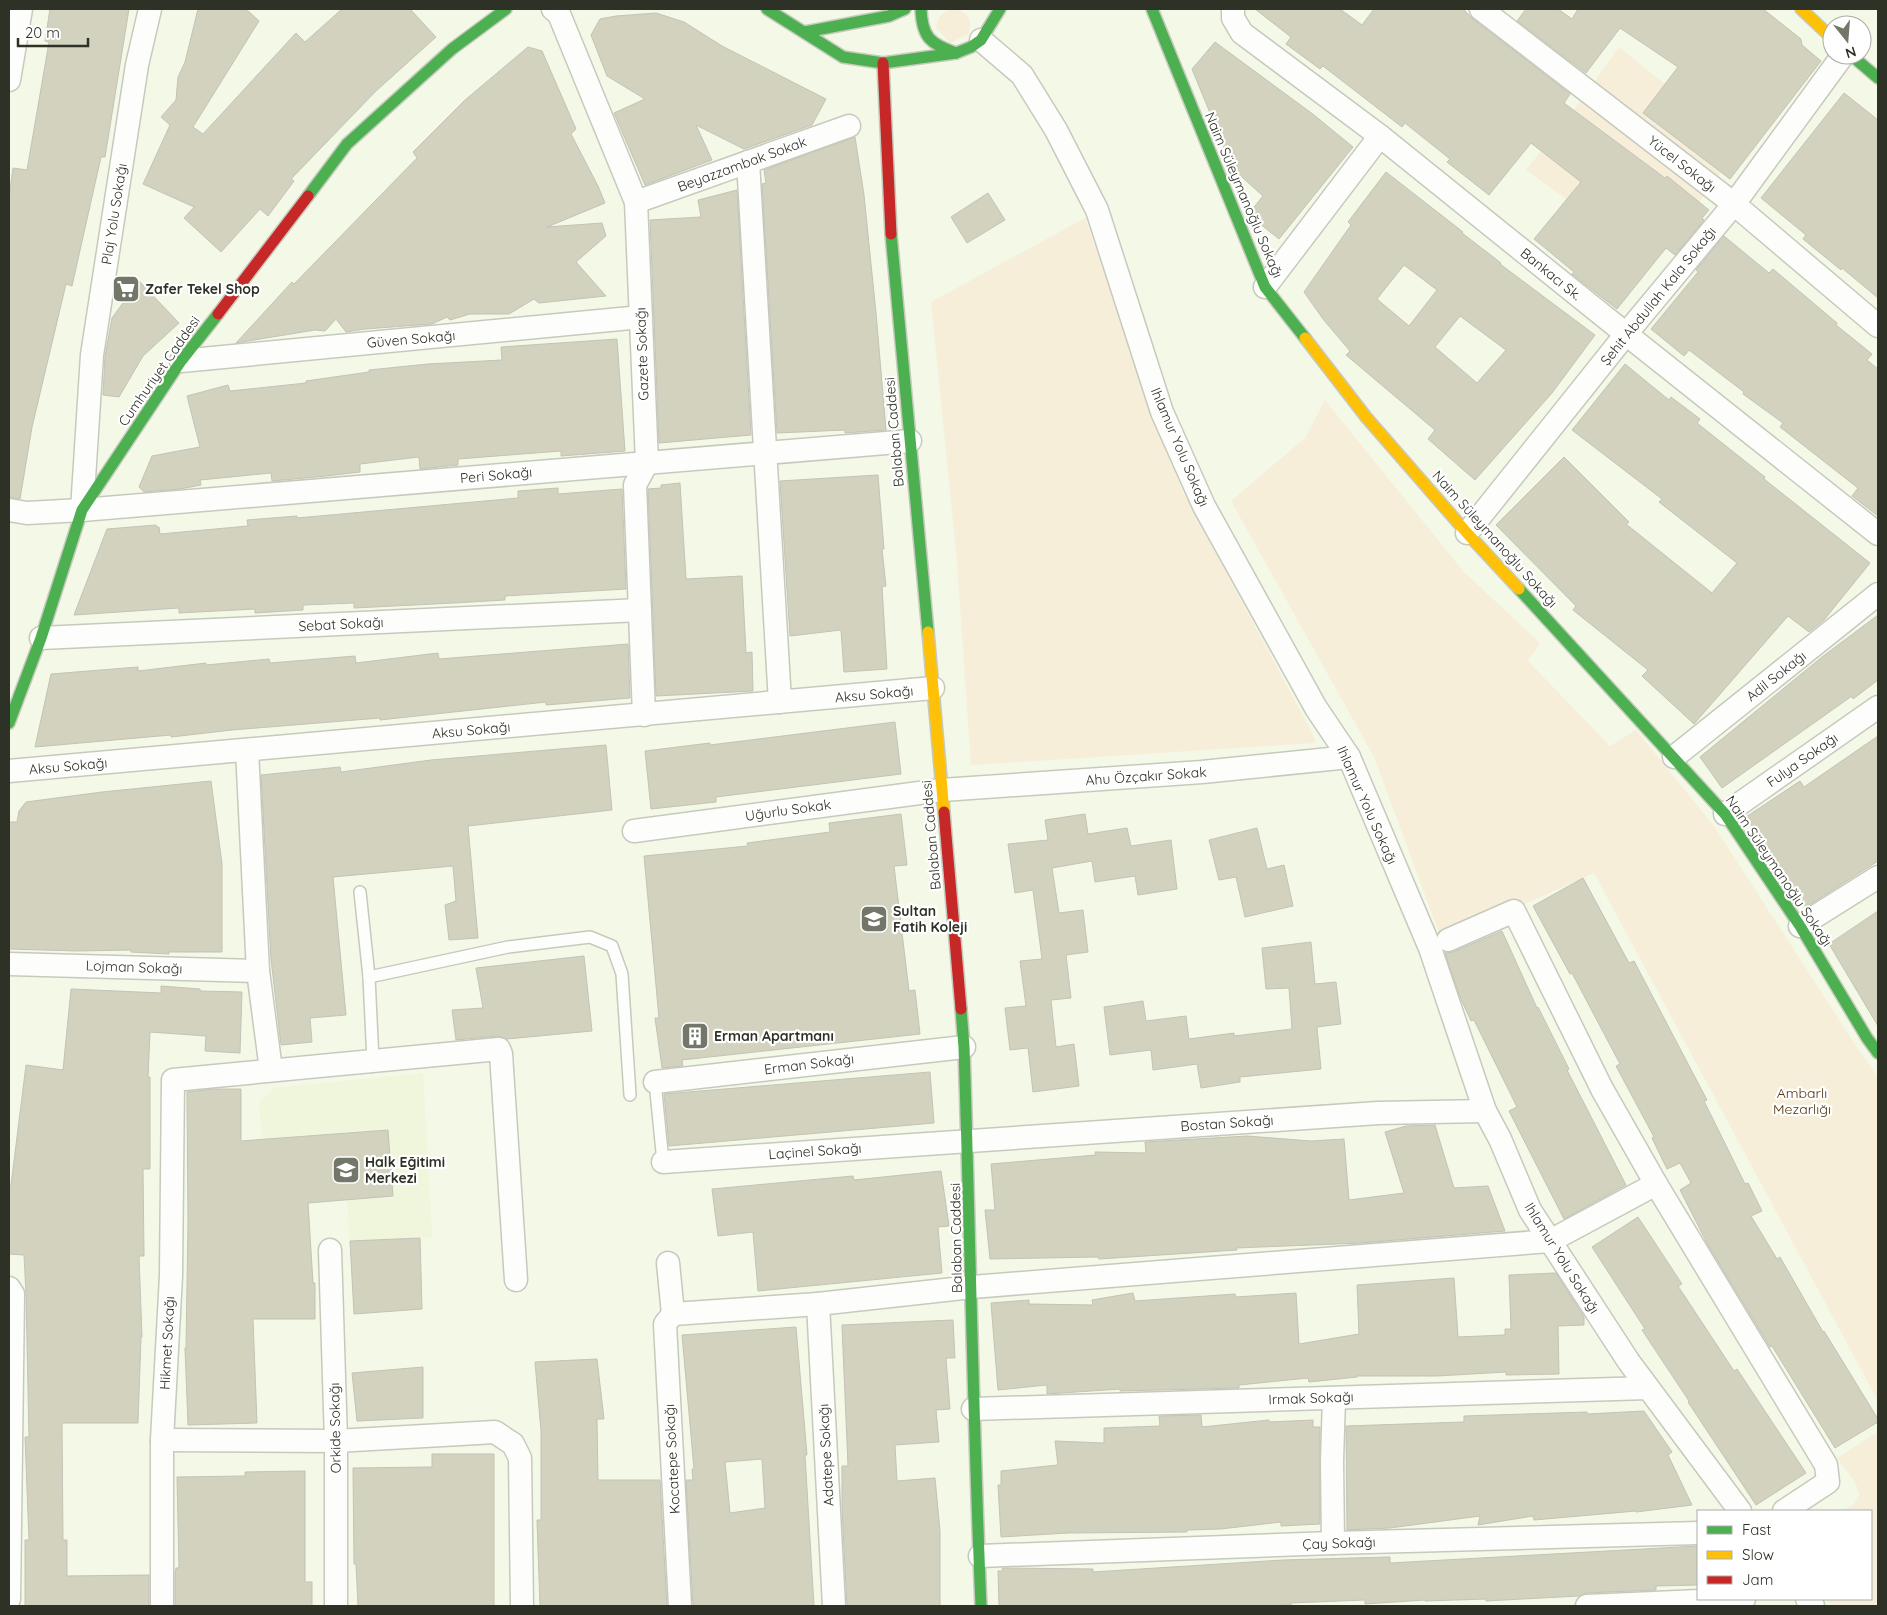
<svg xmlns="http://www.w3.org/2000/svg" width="1887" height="1615" viewBox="0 0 1887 1615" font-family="Quicksand,sans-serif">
<rect width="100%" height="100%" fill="#f3f8e7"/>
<polygon fill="#eff6db" points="423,1073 432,1237 350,1241 347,1200 267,1206 259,1102 274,1088"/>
<g fill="#f7eeda">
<path d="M954,9C967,11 973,21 969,34L950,43L936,27C938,16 943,11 954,9Z"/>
<polygon points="1619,47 1741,146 1653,264 1608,229 1526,170 1574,110"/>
<polygon points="1085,218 1182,490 1309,727 1316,743 971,765 957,562 931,302"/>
<polygon points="1325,400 1463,571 1540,643 1528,661 1610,746 1636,730 1714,826 1858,1049 1878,1077 1878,1401 1594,873 1442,941 1374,757 1231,501 1305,438"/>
<polygon points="1878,1432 1878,1606 1832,1606 1825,1599 1871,1599 1871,1511 1842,1511 1853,1505 1860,1495 1855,1482 1837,1458"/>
</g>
<g fill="#d3d2be" stroke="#c3c3b7" fill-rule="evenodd">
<polygon points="50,9 129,9 105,157 101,157 72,286 66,284 32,427 20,499 9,497 9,197 13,168 27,170 49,42 45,41"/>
<polygon points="198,9 246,9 259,21 193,127 203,134 296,33 305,42 342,9 410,9 436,37 376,91 291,179 294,181 268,216 260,209 221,252 184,218 194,207 143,184 170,125 161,117 176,100 178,77 185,62"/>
<polygon points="1255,9 1340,9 1362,25 1374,9 1463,9 1473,19 1570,94 1564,103 1665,178 1667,176 1709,210 1702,218 1704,220 1675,255 1666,248 1617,309 1572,274 1574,272 1534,239 1581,182 1531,143 1489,195 1447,162 1450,159 1405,123 1402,127 1323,66 1320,69 1286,44 1291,37"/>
<polygon points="1526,9 1558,9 1572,19 1578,9 1763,9 1801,39 1802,45 1821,61 1730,179 1643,113 1678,67 1620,28 1586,73 1517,21"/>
<polygon points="656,13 684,22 722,46 826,99 812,125 744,149 696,125 712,160 645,185 614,113 645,99 607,76 591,35 600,19 616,16"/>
<polygon points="1215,42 1314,115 1353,147 1279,239 1254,219 1251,211 1263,196 1233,169 1192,69"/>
<polygon points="528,47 542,51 576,129 571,134 598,186 605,203 547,227 602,223 606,236 576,262 606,296 539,303 534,299 509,314 470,314 450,320 447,317 432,324 365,329 346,332 336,319 325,331 315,330 236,343 292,282 294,284 417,158 413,152 465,100"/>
<polygon points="1844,93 1878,120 1878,298 1842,268 1841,270 1803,239 1806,235 1761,198"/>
<polygon points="855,137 864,195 876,313 886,430 845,433 845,430 777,433 762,184 766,183 764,170"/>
<path d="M1386,172L1463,232L1462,233L1501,263L1500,264L1595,335L1552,393L1475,480L1428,439L1435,430L1346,355L1350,351L1323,319L1304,292L1351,225L1348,222ZM1404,265L1437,290L1409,326L1377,299ZM1460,316L1506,350L1477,383L1435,347Z"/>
<polygon points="737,190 751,435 659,443 650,220 701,217 698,200"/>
<polygon points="988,193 1005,220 967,243 951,217"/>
<polygon points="1724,236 1769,273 1773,269 1837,323 1836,325 1872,354 1867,360 1878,369 1878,516 1852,496 1858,488 1780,427 1783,423 1743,394 1744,392 1689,350 1684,356 1651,329 1698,272 1696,270"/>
<polygon points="139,281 179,323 143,356 119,397 103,395 105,356 112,318"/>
<polygon points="617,339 625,451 561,456 561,451 458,459 458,465 420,469 419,457 360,464 360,472 326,476 272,481 271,473 200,480 201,485 180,489 144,492 139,487 152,456 200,447 187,396 228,385 230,391 306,383 306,381 369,372 369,370 428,364 502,360 501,347"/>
<polygon points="1625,364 1669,400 1671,397 1700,419 1697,423 1765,477 1764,479 1870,563 1824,620 1809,632 1788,616 1694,724 1642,676 1648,670 1573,610 1576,606 1496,525 1564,457 1629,522 1626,524 1712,593 1737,563 1659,502 1662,499 1572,430"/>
<polygon points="878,475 884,549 882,549 886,586 882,587 887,669 844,672 841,630 790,636 780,481"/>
<polygon points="680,483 686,579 742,576 746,653 752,652 753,691 656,696 648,489 661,488 661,485"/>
<polygon points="558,488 558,494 622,489 626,589 505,596 505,600 454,603 354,608 354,603 303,605 303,610 255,613 255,609 179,613 179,608 74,615 107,529 156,525 157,527 159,527 160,534 248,526 247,520 297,516 297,518 518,498 518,491"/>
<polygon points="1878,615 1878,680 1853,699 1852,696 1722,788 1700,757 1822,657"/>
<polygon points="628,644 630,698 546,705 546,702 380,720 380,718 232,730 171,737 171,735 35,747 51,674 138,667 138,671 206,663 206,665 269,659 270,663 355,656 356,663 438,653 439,659"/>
<polygon points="895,722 901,774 716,797 716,802 651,809 645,751 710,743 710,745"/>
<polygon points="1878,736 1878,861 1806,907 1746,817 1800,781 1804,787"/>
<polygon points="606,745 612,810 468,826 478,938 449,940 445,905 456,901 453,866 333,877 346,1015 310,1018 312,1042 281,1045 271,959 261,775 340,767 341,772 431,760"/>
<polygon points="211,781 222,864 222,952 169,952 169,954 131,952 131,950 77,951 9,949 9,822 17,822 19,811 26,802 102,792"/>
<polygon points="901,814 907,865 894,866 909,991 915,990 920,1034 682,1060 683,1066 662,1068 655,1018 659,1018 644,856 748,846 747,843 830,832 829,823"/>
<polygon points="1085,814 1088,834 1127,828 1131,846 1171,840 1177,889 1138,895 1135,876 1095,882 1092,861 1052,868 1059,913 1083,910 1088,952 1066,955 1071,998 1051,1000 1056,1047 1074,1044 1079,1086 1033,1092 1028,1048 1010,1050 1005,1008 1026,1006 1020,961 1042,959 1033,890 1015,893 1008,844 1048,840 1045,820"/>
<polygon points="1257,828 1267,869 1284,865 1293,906 1245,917 1236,877 1219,880 1209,840"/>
<polygon points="1583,878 1629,963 1634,961 1707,1100 1704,1101 1745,1184 1748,1183 1762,1211 1751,1216 1777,1259 1780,1257 1823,1332 1824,1331 1878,1419 1878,1422 1835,1448 1772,1346 1770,1347 1708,1245 1680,1190 1691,1183 1680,1163 1667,1169 1652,1138 1654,1137 1616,1066 1620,1064 1572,973 1570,974 1533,906"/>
<polygon points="1878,911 1878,1026 1829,944"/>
<polygon points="1502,931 1537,1008 1538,1007 1569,1069 1567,1070 1626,1185 1564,1219 1509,1111 1517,1107 1474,1020 1471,1021 1460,997 1445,953 1453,952"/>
<polygon points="1311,942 1315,984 1336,982 1341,1024 1317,1027 1321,1069 1240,1077 1240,1082 1201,1088 1197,1064 1153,1070 1151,1050 1110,1055 1104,1007 1143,1001 1146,1021 1186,1016 1189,1039 1234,1033 1234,1036 1292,1029 1289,988 1266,989 1262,948"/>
<polygon points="584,956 592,1031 507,1039 498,1036 456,1040 452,1010 483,1008 476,968"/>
<polygon points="161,986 200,989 200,991 242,992 240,1053 205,1051 206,1036 150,1032 148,1077 150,1077 150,1169 143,1169 144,1256 139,1256 142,1337 141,1337 138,1423 62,1423 63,1540 67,1540 67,1576 149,1575 149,1606 25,1606 25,1540 29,1540 25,1437 29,1437 26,1294 24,1255 9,1254 9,1185 11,1185 26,1065 63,1070 71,989 161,993"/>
<polygon points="930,1072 934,1123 669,1146 664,1094"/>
<polygon points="214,1089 241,1089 241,1141 388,1130 393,1196 308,1203 313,1283 315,1283 315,1319 253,1319 257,1423 188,1425 185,1348 186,1348 188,1223 187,1092"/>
<polygon points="1435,1125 1454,1188 1488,1186 1505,1231 1361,1243 1236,1248 1237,1250 1099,1259 1098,1257 990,1259 985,1210 995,1210 991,1164 1096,1155 1095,1152 1146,1153 1145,1142 1247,1136 1311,1141 1344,1139 1349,1200 1404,1193 1385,1132 1406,1126"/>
<polygon points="941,1171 949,1226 938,1227 942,1273 758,1291 753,1232 718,1236 712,1189 853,1176 854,1180"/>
<polygon points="1638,1217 1682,1284 1678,1286 1734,1371 1737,1369 1806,1473 1756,1505 1688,1402 1689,1401 1642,1330 1645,1329 1592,1247"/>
<polygon points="420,1238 422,1309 354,1314 350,1241"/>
<polygon points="1556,1273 1584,1317 1584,1325 1558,1326 1559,1374 1506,1375 1506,1372 1437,1376 1357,1376 1357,1377 1309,1382 1308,1378 1239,1385 1239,1388 1120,1391 1120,1389 1047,1394 1047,1385 998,1390 991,1303 1029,1300 1029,1304 1093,1305 1092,1300 1133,1293 1135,1301 1235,1294 1236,1297 1296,1293 1299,1344 1359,1334 1357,1285 1454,1278 1458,1337 1505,1335 1505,1329 1511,1329 1509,1275"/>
<polygon points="953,1320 955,1358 946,1358 950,1409 936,1410 939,1442 895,1445 897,1481 935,1478 940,1531 940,1606 847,1606 842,1508 842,1466 848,1466 842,1325"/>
<path d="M796,1327L807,1455H805L814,1606H693L686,1480H693L692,1469H694L682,1335ZM762,1459L765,1508L730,1513L725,1462Z"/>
<polygon points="597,1359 604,1419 597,1419 598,1480 660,1480 667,1606 540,1606 537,1520 541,1520 541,1431 535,1362"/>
<polygon points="423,1367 423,1418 357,1421 352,1373"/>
<polygon points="1644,1411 1672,1452 1668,1455 1692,1505 1636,1512 1636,1511 1534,1520 1533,1516 1478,1525 1480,1516 1390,1528 1347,1530 1346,1426 1464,1422 1464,1416 1587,1412 1587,1414"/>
<polygon points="1201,1415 1202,1427 1269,1420 1269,1422 1313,1420 1313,1427 1320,1427 1320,1524 1281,1526 1281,1522 1221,1529 1187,1530 1187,1532 1068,1533 1001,1537 998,1485 1001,1485 1001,1471 1058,1465 1055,1441 1104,1443 1104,1428 1160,1426 1159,1416"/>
<polygon points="432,1454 494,1454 494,1606 358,1606 356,1564 354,1564 353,1468 432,1467"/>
<polygon points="305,1471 305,1582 312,1582 312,1606 175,1606 175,1575 176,1568 179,1568 177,1477 245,1476 245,1472"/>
<polygon points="1698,1546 1698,1585 1656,1586 1656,1590 1586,1593 1579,1596 1486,1601 1486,1599 1425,1601 1425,1600 1365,1604 1365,1600 1291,1603 1291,1605 1263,1606 999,1606 998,1571 1003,1571 1002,1568 1093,1569 1093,1572 1283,1560 1390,1557 1390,1563"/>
</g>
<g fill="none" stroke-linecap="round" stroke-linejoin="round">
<g stroke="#c6cabd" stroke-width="14">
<g id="lane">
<polyline points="360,892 369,977 373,1061"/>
<polyline points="369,977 508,947 590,937 612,946 622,974 630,1095"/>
<polyline points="655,1082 663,1162"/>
</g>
</g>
<g stroke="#c6cabd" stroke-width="25">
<g id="street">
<polyline points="553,9 559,14 636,202 647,463 635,485 644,715"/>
<polyline points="1233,9 1233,18 1242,33 1380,136 1626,334 1878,534"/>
<polyline points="1481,9 1734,204 1878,326"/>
<polyline points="981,40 1022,75 1056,130 1097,210 1162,412 1204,506 1316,708 1349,757 1430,948 1485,1111 1500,1139 1530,1210 1629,1362 1740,1511"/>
<polyline points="9,80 21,9"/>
<polyline points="748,162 780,702"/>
<polyline points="636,202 849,126"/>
<polyline points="1265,287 1380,136"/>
<polyline points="181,361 641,317"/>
<polyline points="9,510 27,513 82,510 910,441"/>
<polyline points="82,510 92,355 137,65 150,9"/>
<polyline points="1467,533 1626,334 1734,204 1843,55"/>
<polyline points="41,638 640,610"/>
<polyline points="247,750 258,971 271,1070"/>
<polyline points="1674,757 1878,594"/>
<polyline points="9,771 933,688"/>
<polyline points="1725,814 1878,707"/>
<polyline points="634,831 942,790 1202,772 1349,757"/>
<polyline points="1800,926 1878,877"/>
<polyline points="1448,940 1514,911 1517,917 1602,1089 1656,1184 1826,1465 1828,1482 1784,1511"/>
<polyline points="9,964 258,971"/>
<polyline points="655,1082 964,1047"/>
<polyline points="663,1162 1378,1113 1485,1111"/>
<polyline points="330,1250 336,1441 336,1606"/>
<polyline points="668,1263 673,1314"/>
<polyline points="9,1288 13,1294 9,1599"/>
<polyline points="818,1304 834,1606"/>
<polyline points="673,1314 818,1304 972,1287 1550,1241 1656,1184"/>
<polyline points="673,1314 665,1324 680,1606"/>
<polyline points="973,1409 1648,1388"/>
<polyline points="162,1440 336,1441 495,1432 513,1444 520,1458 522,1606"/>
<polyline points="1333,1543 1332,1461 1334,1398"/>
<polyline points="980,1556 1333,1543 1698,1533"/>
<polyline points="1807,1599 1813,1606"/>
<polyline points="162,1606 162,1440 171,1276 173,1080 499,1049 501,1054 516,1280"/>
<polyline points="1587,1606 1744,1599"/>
</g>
</g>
<g stroke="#c6cabd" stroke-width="14">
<g id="fast">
<polyline points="767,9 843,57 883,63 956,53 971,47 981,40 1000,9"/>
<path d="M921,9C922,37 930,44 956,53"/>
<polyline points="1152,9 1265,287 1305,338"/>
<polyline points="805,32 889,16 905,9"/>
<polyline points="1851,55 1878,78"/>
<polyline points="308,196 347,144 452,49 506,9"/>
<polyline points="891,234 928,632"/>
<polyline points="1519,589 1725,814 1800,926 1867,1038 1878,1053"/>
<polyline points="9,723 41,638 82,510 181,361 218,314"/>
<path d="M961,1009L964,1047C970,1233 973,1420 981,1606"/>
</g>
</g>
<g stroke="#c6cabd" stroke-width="14">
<g id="slow">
<polyline points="1801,9 1832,38"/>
<polyline points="1305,338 1366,417 1467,533 1519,589"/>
<polyline points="928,632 944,812"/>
</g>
</g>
<g stroke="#c6cabd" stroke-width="14">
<g id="jam">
<polyline points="883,63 891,234"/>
<polyline points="218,314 308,196"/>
<polyline points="944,812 961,1009"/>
</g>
</g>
<use href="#lane" stroke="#fdfefb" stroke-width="11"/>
<use href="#street" stroke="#fdfefb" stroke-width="22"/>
<use href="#fast" stroke="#4caf50" stroke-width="11"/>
<use href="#slow" stroke="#ffc107" stroke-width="11"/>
<use href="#jam" stroke="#c62828" stroke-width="11"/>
</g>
<defs>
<g id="supermarket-square" transform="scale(1.4375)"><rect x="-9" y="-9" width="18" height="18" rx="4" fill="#73776a" stroke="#fff"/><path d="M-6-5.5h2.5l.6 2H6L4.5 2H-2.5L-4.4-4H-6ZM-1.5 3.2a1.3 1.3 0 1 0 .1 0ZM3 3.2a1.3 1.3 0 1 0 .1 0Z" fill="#fff"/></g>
<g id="school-square" transform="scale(1.4375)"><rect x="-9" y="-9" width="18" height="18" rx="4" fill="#73776a" stroke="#fff"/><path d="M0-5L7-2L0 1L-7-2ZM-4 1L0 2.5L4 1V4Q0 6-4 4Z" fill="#fff"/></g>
<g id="building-square" transform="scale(1.4375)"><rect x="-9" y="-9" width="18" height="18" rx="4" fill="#73776a" stroke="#fff"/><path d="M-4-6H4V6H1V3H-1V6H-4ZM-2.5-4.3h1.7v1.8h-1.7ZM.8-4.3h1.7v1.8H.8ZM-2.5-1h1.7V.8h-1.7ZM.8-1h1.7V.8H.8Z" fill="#fff"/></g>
</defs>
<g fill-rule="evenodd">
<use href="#supermarket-square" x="126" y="289"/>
<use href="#school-square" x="874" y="919"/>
<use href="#building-square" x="695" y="1036"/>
<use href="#school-square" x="346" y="1170"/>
</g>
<g text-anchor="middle" stroke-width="4.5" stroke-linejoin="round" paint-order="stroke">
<g font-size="14" fill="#2e3126" stroke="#fff">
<text transform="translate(742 164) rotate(-20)" y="5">Beyazzambak Sokak</text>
<text transform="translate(1682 164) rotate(38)" y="5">Yücel Sokağı</text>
<text transform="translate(1244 195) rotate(67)" y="5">Naim Süleymanoğlu Sokağı</text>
<text transform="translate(114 214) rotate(-81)" y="5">Plaj Yolu Sokağı</text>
<text transform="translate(1551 274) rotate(39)" y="5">Bankacı Sk.</text>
<text transform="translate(1658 296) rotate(-51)" y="5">Şehit Abdullah Kala Sokağı</text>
<text transform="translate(411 339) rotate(-5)" y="5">Güven Sokağı</text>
<text transform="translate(642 354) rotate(-92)" y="5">Gazete Sokağı</text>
<text transform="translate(159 371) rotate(-55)" y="5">Cumhuriyet Caddesi</text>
<text transform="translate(894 432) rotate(-95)" y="5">Balaban Caddesi</text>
<text transform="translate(1180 447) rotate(67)" y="5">Ihlamur Yolu Sokağı</text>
<text transform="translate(496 475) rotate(-5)" y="5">Peri Sokağı</text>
<text transform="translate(1495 539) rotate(48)" y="5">Naim Süleymanoğlu Sokağı</text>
<text transform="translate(341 624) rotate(-3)" y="5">Sebat Sokağı</text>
<text transform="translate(1776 676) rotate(-38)" y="5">Adil Sokağı</text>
<text transform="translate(874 694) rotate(-5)" y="5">Aksu Sokağı</text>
<text transform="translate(471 730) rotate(-5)" y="5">Aksu Sokağı</text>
<text transform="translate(1802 760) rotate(-35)" y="5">Fulya Sokağı</text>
<text transform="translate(68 766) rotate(-5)" y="5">Aksu Sokağı</text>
<text transform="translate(1146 776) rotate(-4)" y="5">Ahu Özçakır Sokak</text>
<text transform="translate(1367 805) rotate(66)" y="5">Ihlamur Yolu Sokağı</text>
<text transform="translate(788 810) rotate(-8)" y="5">Uğurlu Sokak</text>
<text transform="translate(931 835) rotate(-95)" y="5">Balaban Caddesi</text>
<text transform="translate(1779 871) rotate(56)" y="5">Naim Süleymanoğlu Sokağı</text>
<text transform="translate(134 967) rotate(2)" y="5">Lojman Sokağı</text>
<text transform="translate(809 1064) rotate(-7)" y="5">Erman Sokağı</text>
<text transform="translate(1227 1123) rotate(-4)" y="5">Bostan Sokağı</text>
<text transform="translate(815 1151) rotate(-4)" y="5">Laçinel Sokağı</text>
<text transform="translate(956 1238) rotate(-91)" y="5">Balaban Caddesi</text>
<text transform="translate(1562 1258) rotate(58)" y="5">Ihlamur Yolu Sokağı</text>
<text transform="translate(167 1343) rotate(-87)" y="5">Hikmet Sokağı</text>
<text transform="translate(1311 1398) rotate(-2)" y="5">Irmak Sokağı</text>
<text transform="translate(335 1428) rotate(-91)" y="5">Orkide Sokağı</text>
<text transform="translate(826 1455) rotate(-93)" y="5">Adatepe Sokağı</text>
<text transform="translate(672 1459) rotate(-93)" y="5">Kocatepe Sokağı</text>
<text transform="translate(1339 1543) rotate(-2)" y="5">Çay Sokağı</text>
</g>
<g font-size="14" font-weight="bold" fill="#2e3126" stroke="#fff" text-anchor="start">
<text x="145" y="294">Zafer Tekel Shop</text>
<text x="893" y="916">Sultan<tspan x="893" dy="16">Fatih Koleji</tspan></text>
<text x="714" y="1041">Erman Apartmanı</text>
<text x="365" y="1167">Halk Eğitimi<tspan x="365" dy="16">Merkezi</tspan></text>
</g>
<g font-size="14" fill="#53340f" stroke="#fff">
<text x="1802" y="1098">Ambarlı<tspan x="1802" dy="16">Mezarlığı</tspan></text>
</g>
</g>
<rect width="1887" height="1615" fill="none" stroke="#2e3126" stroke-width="20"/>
<rect x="1697" y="1510" width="175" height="90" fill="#ffffff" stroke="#abada8"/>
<rect x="1707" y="1526" width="25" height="8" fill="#4caf50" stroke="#abada8"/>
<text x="1742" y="1535" font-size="15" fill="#2e3126">Fast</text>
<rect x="1707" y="1551" width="25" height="8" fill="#ffc107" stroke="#abada8"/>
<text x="1742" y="1560" font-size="15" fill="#2e3126">Slow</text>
<rect x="1707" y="1576" width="25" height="8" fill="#c62828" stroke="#abada8"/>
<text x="1742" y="1585" font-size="15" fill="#2e3126">Jam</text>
<g transform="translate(1847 40) rotate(163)"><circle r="24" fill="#ffffff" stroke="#abada8"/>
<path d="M0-4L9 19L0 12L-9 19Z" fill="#73776a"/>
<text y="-8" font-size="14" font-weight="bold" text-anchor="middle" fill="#2e3126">N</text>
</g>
<path d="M18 38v8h70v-8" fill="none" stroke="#2e3126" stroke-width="2.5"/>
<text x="25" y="38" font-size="15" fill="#2e3126" stroke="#ffffff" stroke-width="4" paint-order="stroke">20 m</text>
</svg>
